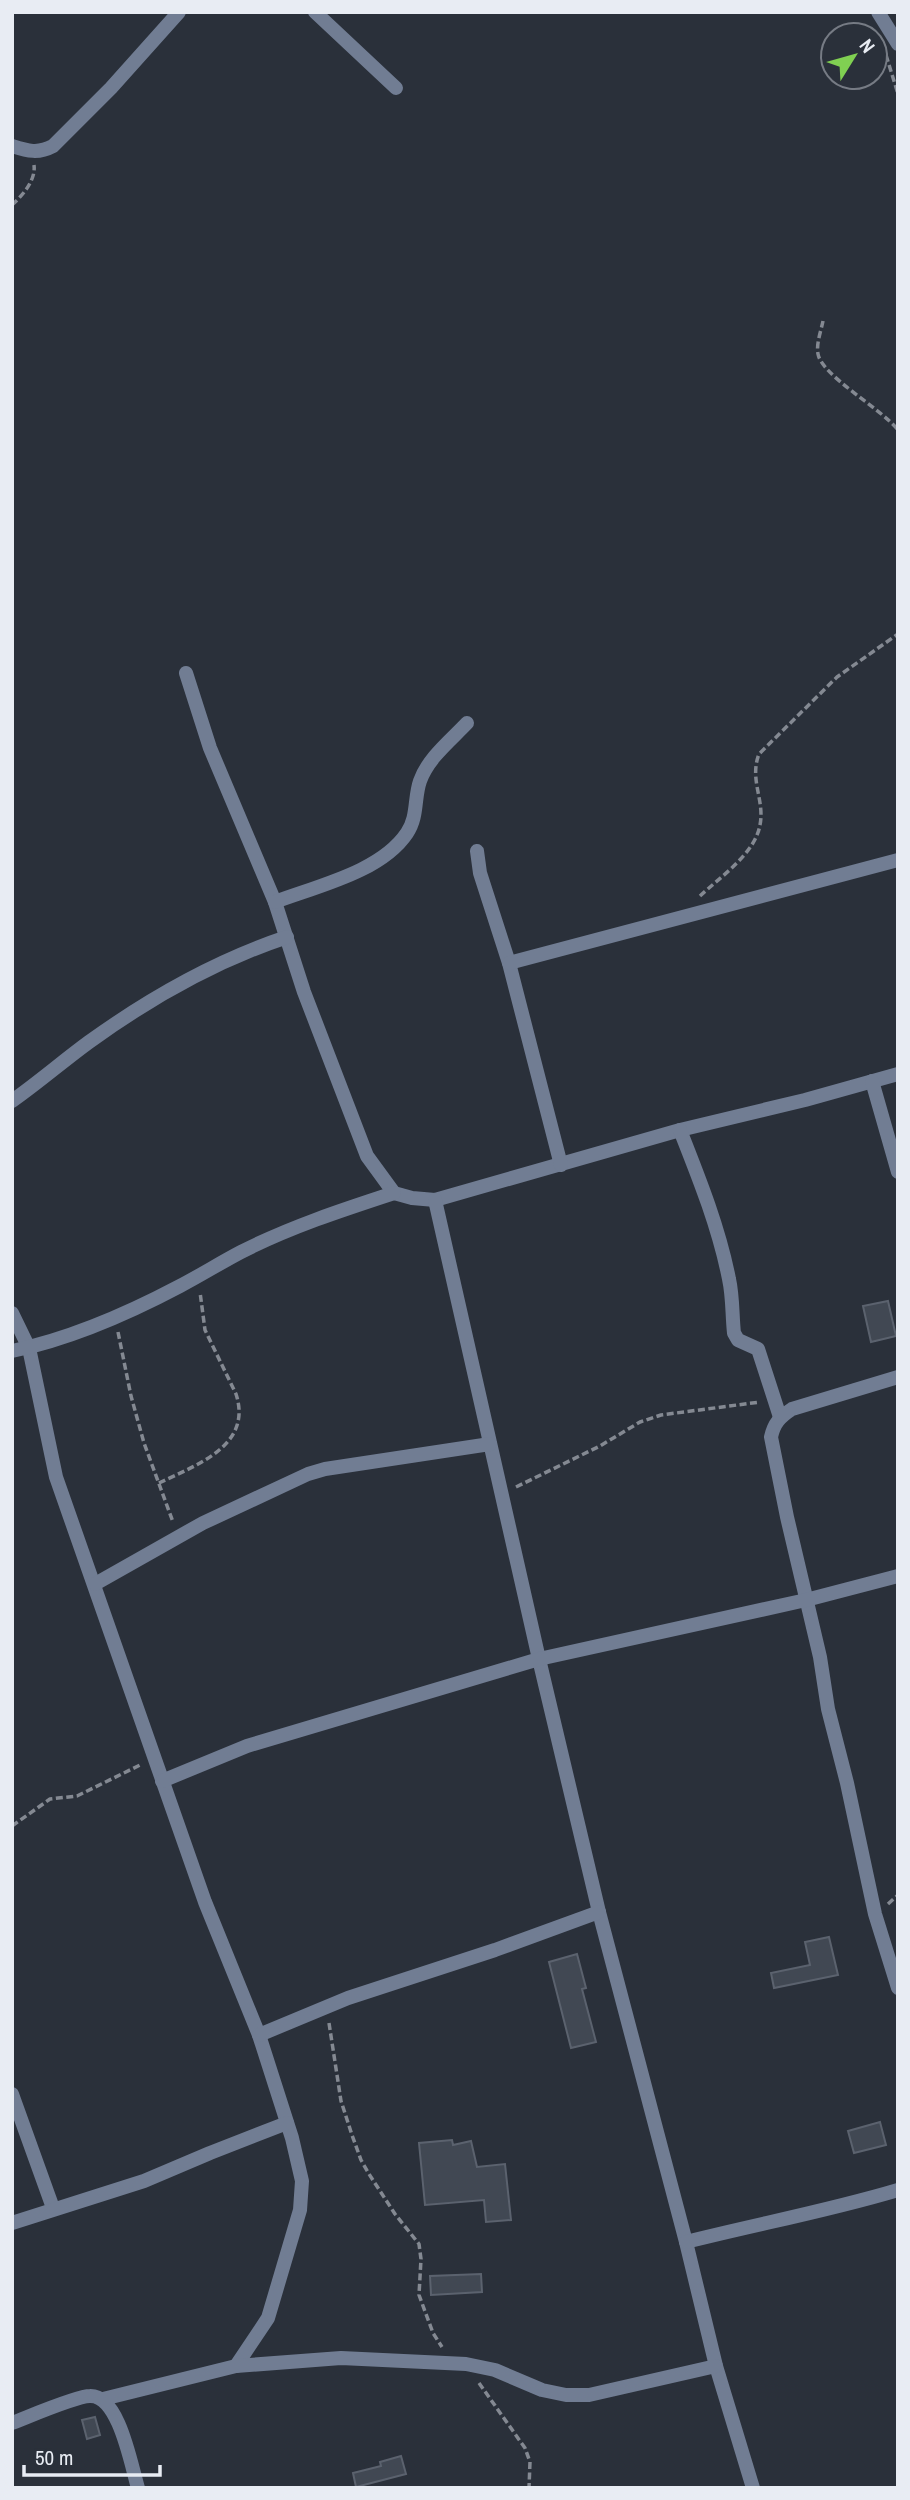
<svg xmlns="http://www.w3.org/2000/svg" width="910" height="2500" viewBox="0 0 910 2500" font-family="'Archivo Narrow',sans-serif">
<rect width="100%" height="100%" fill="#2a303a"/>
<g fill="#414853" stroke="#5b626e" stroke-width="2">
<polygon points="888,1301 896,1336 871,1342 863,1306"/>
<polygon points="829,1937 838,1975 774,1988 771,1973 810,1965 805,1942"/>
<polygon points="577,1954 586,1988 582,1989 596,2042 571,2048 549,1962"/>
<polygon points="880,2122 886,2145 854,2153 848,2131"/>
<polygon points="452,2140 453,2145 471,2141 477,2167 505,2164 511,2220 486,2222 484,2200 425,2205 419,2143"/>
<polygon points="481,2274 482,2292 431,2295 430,2276"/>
<polygon points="95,2417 100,2435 87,2439 82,2420"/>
<polygon points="401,2456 406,2474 356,2487 353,2473 381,2466 380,2462"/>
</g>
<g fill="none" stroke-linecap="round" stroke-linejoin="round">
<g stroke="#848992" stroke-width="3.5" stroke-dasharray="7 3.5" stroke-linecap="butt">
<polyline points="886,55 898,94"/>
<path d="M12,205C23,195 36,180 34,165"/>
<path d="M823,321C821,331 816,344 818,354C822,376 882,409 898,430"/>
<path d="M700,896C720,877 755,854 760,825C765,800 749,780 759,754L837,677L898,634"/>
<polyline points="118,1332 131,1396 144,1443 173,1522"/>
<path d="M159,1483C196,1465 253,1446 236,1394L205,1330L200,1292"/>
<polyline points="516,1487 600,1446 640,1422 661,1415 760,1402"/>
<polyline points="12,1826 50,1799 77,1796 140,1765"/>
<polyline points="888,1904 898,1895"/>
<polyline points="329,2023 341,2101 352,2135 361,2160 369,2174 395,2214 419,2244 421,2259 419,2295 433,2333 442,2347"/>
<polyline points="479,2383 525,2448 530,2462 529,2488"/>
</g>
<g stroke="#717d93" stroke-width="14">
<polyline points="315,12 396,88"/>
<polyline points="878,12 898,44"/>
<path d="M12,146C28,151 38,154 53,146L111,88L179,12"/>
<polyline points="186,673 210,748 275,902 304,992 367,1156 394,1193 412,1198 435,1200 680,1130 805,1100 898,1074"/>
<polyline points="477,851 480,873 509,963 561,1165"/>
<path d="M275,902C317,886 381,872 407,833C418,817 414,798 420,781C428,758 451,740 467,723"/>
<polyline points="509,963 898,860"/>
<polyline points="872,1081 898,1172"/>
<path d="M12,1101C39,1082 63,1061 89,1042C150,998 215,961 287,937"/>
<path d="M680,1130C699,1178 719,1228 729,1279C733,1297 732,1315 734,1333L738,1340L758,1349L780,1417"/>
<polyline points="435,1200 539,1659 599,1912 686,2242 716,2366 753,2488"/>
<polyline points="12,1313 29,1348 56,1477 205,1902 259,2035 292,2138 302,2181 300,2210 268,2318 236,2366"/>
<path d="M12,1351C70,1339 129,1313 180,1286C201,1275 220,1263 241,1252C290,1227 342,1210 394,1193"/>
<path d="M898,1377L792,1409C780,1417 774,1423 771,1437L787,1517L820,1657L828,1709L847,1783L875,1914L898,1988"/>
<polyline points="95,1584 203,1523 308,1474 325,1469 490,1444"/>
<polyline points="162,1781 247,1746 539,1659 806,1600 898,1576"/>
<polyline points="259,2035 348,1998 495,1950 599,1912"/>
<polyline points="12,2094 53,2208"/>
<polyline points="12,2223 144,2181 210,2153 287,2123"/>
<path d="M686,2242C757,2224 828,2211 898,2190"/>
<polyline points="103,2399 236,2366 341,2358 466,2364 495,2370 542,2390 566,2395 589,2395 716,2366"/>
<path d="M12,2423C28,2417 76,2396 90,2396C119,2395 131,2465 138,2488"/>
</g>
</g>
<rect width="910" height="2500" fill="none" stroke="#e8ecf3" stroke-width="28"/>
<g transform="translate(854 56) rotate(53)"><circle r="33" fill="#2a303a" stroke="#767b84" stroke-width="2"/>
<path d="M0-5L12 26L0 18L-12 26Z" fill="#80d052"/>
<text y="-10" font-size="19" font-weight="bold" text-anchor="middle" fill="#e8ecf3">N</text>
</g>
<path d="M24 2465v10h136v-10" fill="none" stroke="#e8ecf3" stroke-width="3.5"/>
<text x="35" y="2465" font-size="21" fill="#e8ecf3" stroke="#2a303a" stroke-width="5" paint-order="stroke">50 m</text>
</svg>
